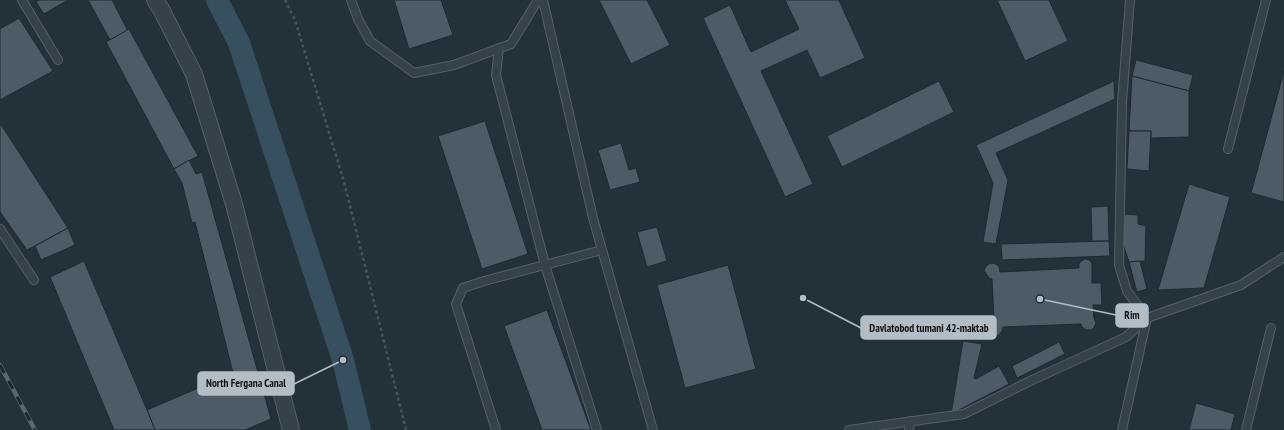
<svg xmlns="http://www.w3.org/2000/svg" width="1284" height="430" viewBox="0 0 1284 430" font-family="'PT Sans Narrow',sans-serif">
<rect width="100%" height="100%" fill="#23313a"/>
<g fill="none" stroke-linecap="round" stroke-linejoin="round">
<polyline stroke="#375060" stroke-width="22" points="217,0 239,43 343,360 360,430"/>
</g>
<g fill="#4c5b65" stroke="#1e2931">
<polygon points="39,0 68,0 44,14 36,2"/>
<polygon points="88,0 112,0 128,31 110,40"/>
<polygon points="394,0 441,0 453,35 409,49"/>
<polygon points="599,0 647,0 670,45 631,64"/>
<polygon points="785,0 839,0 865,58 820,78 807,50 761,71 813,184 785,197 703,18 730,5 751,52 799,29"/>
<polygon points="997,0 1049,0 1068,41 1025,61"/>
<polygon points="19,18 53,71 0,100 0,29"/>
<polygon points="129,29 198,156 174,169 106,42"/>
<polygon points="1136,60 1193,75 1189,91 1132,76"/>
<polygon points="1284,71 1284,202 1251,193"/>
<polygon points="1132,76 1189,91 1189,137 1151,138 1151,131 1129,131"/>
<polygon points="939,81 954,112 842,167 827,136"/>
<polygon points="1114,81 1115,99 996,153 1008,180 996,244 983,242 993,183 976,145"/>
<polygon points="485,121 528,254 482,269 438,136"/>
<polygon points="0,123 68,228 27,250 0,212"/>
<polygon points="1129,131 1151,131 1149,171 1127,169"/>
<polygon points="621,143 629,170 636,168 640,182 610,190 598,150"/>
<polygon points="189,160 196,174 202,172 271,419 245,430 155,430 147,410 233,373 195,222 192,223 182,183 174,169"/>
<polygon points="1189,184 1230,197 1204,288 1158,290"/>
<polygon points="1108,206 1109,241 1092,241 1091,207"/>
<polygon points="1125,214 1138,215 1138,224 1146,226 1145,261 1129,262 1122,241"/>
<polygon points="657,227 667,261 647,267 637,232"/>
<polygon points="68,228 75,245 41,260 35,246"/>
<polygon points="1109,241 1110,256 1002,260 1001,244"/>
<polygon points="1085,259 1089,260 1092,263 1092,283 1101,283 1102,305 1093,305 1094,318 1096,323 1094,328 1091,330 1086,330 1082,327 1081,324 1003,327 1002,331 999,335 994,336 989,333 987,329 988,324 991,321 994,320 992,279 989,278 986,274 984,270 987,265 991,263 996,264 999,267 1000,272 1079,268 1079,264 1081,261"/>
<polygon points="84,261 147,410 155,430 114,430 50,277"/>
<polygon points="1140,261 1147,289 1137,292 1129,262"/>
<polygon points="728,265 756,369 685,388 657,285"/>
<polygon points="547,310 591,430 542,430 504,326"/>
<polygon points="963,341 982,344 974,378 976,379 999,366 1009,384 951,414"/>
<polygon points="1059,342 1065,354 1017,378 1012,366"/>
<polygon points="1196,403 1235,414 1231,430 1189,430"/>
</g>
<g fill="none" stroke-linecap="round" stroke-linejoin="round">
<g stroke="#556068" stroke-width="10">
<g id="lane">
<polyline points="22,0 58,60"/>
<polyline points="351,0 358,19 370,41 414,73 454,65 511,44 538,0"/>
<polyline points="543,0 593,218 653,430"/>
<polyline points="1130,0 1122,102 1119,265 1127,291 1147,318 1241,285 1284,257"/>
<polyline points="499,48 496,75 545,265 597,430"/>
<polyline points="1228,149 1266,0"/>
<polyline points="0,229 34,280"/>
<polyline points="496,430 456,304 463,288 484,281 602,250"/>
<polyline points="849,430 964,414 1028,382 1126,337 1147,318"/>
<polyline points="909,430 910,421"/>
<polyline points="1122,430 1147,318"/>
<polyline points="1246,430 1271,328"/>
</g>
</g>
<g stroke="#556068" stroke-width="18">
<polyline id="street" points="155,0 162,11 194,74 234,204 291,430"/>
</g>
<polyline stroke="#445958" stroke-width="2.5" stroke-dasharray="3 3" stroke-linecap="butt" points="285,0 295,20 344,182 406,430"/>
<use href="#lane" stroke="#36424a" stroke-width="8"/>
<use href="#street" stroke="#36424a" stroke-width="16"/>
<g stroke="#596771" stroke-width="4.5">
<polyline id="rail" points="0,365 35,430"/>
</g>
<use href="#rail" stroke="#1c272f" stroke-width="3" stroke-dasharray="9" stroke-linecap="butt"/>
</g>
<path fill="none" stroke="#b2bdc6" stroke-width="1.5" d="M1040 299L1116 315M803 298L861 328M343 360L294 384"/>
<g fill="#b2bdc6" stroke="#1c272f" stroke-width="1.5">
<circle cx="1040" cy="299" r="4"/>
<circle cx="803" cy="298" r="4"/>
<circle cx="343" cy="360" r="4"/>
</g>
<g fill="#b2bdc6" stroke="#b2bdc6" stroke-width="1.5">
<rect x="1116" y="304" width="32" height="23" rx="4"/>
<rect x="861" y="316" width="135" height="23" rx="4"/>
<rect x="198" y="372" width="96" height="23" rx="4"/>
</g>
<g font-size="11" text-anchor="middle" font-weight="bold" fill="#111">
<text x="1132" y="319">Rim</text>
<text x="929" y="332">Davlatobod tumani 42-maktab</text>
<text x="246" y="387">North Fergana Canal</text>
</g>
</svg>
